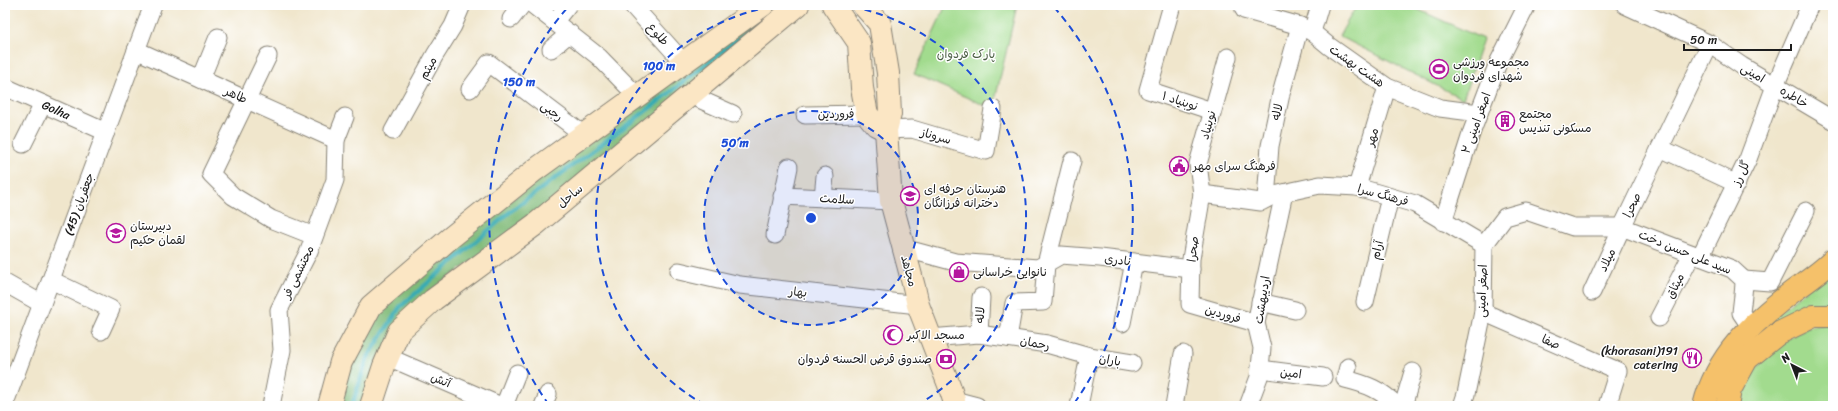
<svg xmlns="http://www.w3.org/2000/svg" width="1838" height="411" viewBox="0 0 1838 411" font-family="Sriracha,'Playpen Sans Arabic',sans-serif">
<rect width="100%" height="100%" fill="#fff"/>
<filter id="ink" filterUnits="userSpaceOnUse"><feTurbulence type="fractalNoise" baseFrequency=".025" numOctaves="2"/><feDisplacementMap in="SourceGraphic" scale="8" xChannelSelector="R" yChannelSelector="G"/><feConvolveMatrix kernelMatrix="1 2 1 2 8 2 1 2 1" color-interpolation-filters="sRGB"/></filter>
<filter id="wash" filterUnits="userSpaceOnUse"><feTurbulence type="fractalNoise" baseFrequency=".012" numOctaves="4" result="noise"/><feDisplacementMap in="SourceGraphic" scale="16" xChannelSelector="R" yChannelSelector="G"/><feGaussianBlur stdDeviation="0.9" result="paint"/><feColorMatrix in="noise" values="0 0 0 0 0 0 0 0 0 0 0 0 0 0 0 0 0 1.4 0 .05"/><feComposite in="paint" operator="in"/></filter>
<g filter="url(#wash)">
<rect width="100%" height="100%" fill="#f0e6cc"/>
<g fill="#a2db8e" stroke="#5f7c55">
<polygon points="946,5 1017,5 993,109 914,74"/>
<polygon points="1357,5 1408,5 1483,39 1463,99 1339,36"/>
<polygon points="1833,266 1833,302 1809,306 1776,323 1721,406 1716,406 1719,386 1739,347"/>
<polygon points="1833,323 1833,406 1740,406 1751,374 1775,347 1807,327"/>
</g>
<polygon fill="#81bb79" stroke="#4e6c4a" points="776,5 790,5 553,201 443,282 363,406 335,406 347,367 376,311 468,232"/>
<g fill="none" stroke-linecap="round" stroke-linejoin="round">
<polyline stroke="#39abb3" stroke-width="4.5" points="352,406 367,359 400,307 511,211 654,105 766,17"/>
</g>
</g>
<g filter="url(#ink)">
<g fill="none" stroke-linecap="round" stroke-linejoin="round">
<g stroke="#868174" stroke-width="19">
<g id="street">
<polyline points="533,5 599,57 637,96"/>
<polyline points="632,5 684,63"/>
<polyline points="1172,5 1148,90 1212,111"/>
<polyline points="1246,5 1244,10 1300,26 1312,32 1329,46 1387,87 1440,108 1479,113"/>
<polyline points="1625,5 1710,44 1742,66 1833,120"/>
<polyline points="511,19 522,5"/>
<polyline points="555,21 568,5"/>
<polyline points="1312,32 1320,5"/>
<polyline points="551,49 570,33"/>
<polyline points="136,50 336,140"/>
<polyline points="268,56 211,174 233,196 271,219 314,236"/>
<polyline points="1228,57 1198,164 1202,194 1191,259 1190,304 1256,323"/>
<polyline points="201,79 218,37"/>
<polyline points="5,87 106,132"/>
<polyline points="470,89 489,63 584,135"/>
<polyline points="690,95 733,114"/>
<polyline points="805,115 867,114"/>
<polyline points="886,130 912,129 986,151 993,109"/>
<polyline points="393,131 435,55 453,26 462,5"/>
<polyline points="23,144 43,104"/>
<polyline points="1660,148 1737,184"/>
<polyline points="1357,187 1387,87"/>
<polyline points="1202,194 1261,202 1274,195 1320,185 1357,187 1415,204 1484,245 1483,312 1466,394 1462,406"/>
<polyline points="782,196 891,201"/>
<polyline points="823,198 825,176"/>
<polyline points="1266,199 1270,146 1281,94 1300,26"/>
<polyline points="1443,222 1472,131 1498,63 1527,5"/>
<polyline points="775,235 789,167"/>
<polyline points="1484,245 1505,217 1526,211 1573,227 1622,227 1710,44"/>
<polyline points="903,248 955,262 1038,268 1061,255 1100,258 1191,269"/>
<polyline points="1700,257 1748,159 1775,86 1810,5"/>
<polyline points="679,271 740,285 918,305"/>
<polyline points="51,280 111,309 101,331"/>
<polyline points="1744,280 1770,282 1806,211"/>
<polyline points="5,283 42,304"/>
<path d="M1592,292L1622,227L1732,269L1744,280C1744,291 1742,302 1741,313L1750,326"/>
<polyline points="1260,302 1295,310"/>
<polyline points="1365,302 1390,197"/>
<polyline points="1483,312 1618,371 1607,406"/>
<polyline points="1659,318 1692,254"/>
<polyline points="1122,323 1134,262"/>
<polyline points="979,334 981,297"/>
<polyline points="930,338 979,334 1047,344 1089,356 1132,363"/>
<polyline points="1008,338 1014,303 1043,302 1046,264 1072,161"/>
<polyline points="388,357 501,406"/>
<path d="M1348,367L1345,379C1366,384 1382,390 1397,406"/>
<polyline points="1260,369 1323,377"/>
<polyline points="954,400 977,406"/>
<polyline points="5,403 153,5"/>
<polyline points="271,406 282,350 279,310 309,251 335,180 336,140 345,117"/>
<polyline points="504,406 517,373"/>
<polyline points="543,406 548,394"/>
<polyline points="1079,406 1089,356"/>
<polyline points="1174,406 1183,354"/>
<polyline points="1248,406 1259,377 1262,348 1256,323 1284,193"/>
<polyline points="1403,406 1413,372"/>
</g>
</g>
<g stroke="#868174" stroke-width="24">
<g id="secondary">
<polyline points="833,5 859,43 862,88 867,114 876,125 886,130"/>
<polyline points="863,5 880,24 888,73 890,114 886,130 891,201 914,287 918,305 949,385 954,400 954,406"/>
<polyline points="329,406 341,362 371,306 449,239 535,170 763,5"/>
<polyline points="371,406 384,366 399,331 433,300 536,224 798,5"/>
</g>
</g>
<g stroke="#868174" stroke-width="24">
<g id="highway">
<path d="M1704,406C1716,356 1753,322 1792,292C1806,282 1821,272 1833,260"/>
<polyline points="1727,406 1730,390 1747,359 1779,333 1814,316 1833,316"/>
</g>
</g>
<use href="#street" stroke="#fff" stroke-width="17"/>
<use href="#secondary" stroke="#fbe6c4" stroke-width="22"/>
<use href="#highway" stroke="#f5c16b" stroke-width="22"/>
</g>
</g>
<circle cx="811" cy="218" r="107" fill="#1d4ed8" fill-opacity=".12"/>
<g fill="none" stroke="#1d4ed8" stroke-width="2" stroke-dasharray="7 5">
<circle cx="811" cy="218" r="107"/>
<path d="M705 405A215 215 0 0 1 781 5M841 5A215 215 0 0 1 917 405"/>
<path d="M549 405A322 322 0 0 1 568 7M1054 7A322 322 0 0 1 1073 405"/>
</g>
<defs>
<g id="stadium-ring" transform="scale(1)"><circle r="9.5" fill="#fff" stroke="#b5179e" stroke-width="1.5"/><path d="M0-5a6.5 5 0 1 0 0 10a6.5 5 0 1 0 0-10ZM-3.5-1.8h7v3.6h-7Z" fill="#b5179e"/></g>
<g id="building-ring" transform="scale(1)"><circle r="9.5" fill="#fff" stroke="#b5179e" stroke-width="1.5"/><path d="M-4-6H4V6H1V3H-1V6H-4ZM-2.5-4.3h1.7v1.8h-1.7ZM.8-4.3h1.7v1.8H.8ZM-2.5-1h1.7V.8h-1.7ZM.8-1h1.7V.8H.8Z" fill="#b5179e"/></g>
<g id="civic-ring" transform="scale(1)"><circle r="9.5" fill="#fff" stroke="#b5179e" stroke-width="1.5"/><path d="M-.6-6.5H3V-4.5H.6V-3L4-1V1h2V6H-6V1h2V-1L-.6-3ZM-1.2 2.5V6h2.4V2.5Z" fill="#b5179e"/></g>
<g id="school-ring" transform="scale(1)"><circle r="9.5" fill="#fff" stroke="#b5179e" stroke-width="1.5"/><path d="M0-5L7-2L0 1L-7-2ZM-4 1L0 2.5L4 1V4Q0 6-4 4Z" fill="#b5179e"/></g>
<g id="shop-ring" transform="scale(1)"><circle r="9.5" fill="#fff" stroke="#b5179e" stroke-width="1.5"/><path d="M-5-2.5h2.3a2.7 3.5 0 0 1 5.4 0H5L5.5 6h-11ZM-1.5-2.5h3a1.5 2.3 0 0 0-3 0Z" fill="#b5179e"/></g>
<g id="mosque-ring" transform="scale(1)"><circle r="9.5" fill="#fff" stroke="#b5179e" stroke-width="1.5"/><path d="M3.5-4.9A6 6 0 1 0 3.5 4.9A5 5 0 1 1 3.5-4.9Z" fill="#b5179e"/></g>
<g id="restaurant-ring" transform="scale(1)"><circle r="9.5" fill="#fff" stroke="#b5179e" stroke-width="1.5"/><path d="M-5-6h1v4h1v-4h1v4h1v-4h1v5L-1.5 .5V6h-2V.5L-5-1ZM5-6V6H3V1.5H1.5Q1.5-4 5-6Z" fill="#b5179e"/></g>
<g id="bank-ring" transform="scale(1)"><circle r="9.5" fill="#fff" stroke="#b5179e" stroke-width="1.5"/><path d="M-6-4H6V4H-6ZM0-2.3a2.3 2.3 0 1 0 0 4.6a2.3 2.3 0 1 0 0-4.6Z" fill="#b5179e"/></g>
</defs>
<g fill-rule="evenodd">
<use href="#stadium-ring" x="1439" y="69"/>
<use href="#building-ring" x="1505" y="121"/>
<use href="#civic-ring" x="1179" y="166"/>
<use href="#school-ring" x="910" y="196"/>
<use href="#school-ring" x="116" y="233"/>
<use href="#shop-ring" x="959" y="272"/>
<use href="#mosque-ring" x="893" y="335"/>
<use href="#restaurant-ring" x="1692" y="358"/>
<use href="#bank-ring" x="946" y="359"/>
</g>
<g text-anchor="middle" stroke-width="3" stroke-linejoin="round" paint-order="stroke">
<g font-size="12" fill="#1c1c1c" stroke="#fff">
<text transform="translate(658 34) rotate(48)" y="4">طلوع</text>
<text transform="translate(1357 66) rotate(35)" y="4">هشت بهشت</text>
<text transform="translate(428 68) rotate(-61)" y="4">میثم</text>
<text transform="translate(1753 73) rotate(31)" y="4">امینی</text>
<text transform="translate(236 95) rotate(24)" y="4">طاهر</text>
<text transform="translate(1794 97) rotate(31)" y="4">خاطره</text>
<text transform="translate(1180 101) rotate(18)" y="4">نوبنیاد ۱</text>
<text transform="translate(56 110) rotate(24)" y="4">Golha</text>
<text transform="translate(552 111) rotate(37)" y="4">رجبی</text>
<text transform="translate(1277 112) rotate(-78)" y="4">لاله</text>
<text transform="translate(836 114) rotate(-1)" y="4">فروردین</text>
<text transform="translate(1476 123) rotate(-70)" y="4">۲ اصغر امینی</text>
<text transform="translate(1208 125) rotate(-75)" y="4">نوبنیاد</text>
<text transform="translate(936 136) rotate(16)" y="4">سروناز</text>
<text transform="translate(1372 137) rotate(-73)" y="4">مهر</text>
<text transform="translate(1741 173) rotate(-65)" y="4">گل رز</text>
<text transform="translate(1383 195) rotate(15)" y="4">فرهنگ سرا</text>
<text transform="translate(570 196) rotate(-40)" y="4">ساحل</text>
<text transform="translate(837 199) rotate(3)" y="4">سلامت</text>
<text transform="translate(79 204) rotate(-70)" y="4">جعفریان (45)</text>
<text transform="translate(1632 205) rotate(-64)" y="4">صحرا</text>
<text transform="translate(1193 249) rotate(-83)" y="4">صحرا</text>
<text transform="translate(1377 250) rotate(-77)" y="4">آرام</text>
<text transform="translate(1685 252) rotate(22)" y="4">سید علی حسن دخت</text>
<text transform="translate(1118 260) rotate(7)" y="4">نادری</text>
<text transform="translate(1607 260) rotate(-65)" y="4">میلاد</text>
<text transform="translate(909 271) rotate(75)" y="4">مجاهد</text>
<text transform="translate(298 272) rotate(-64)" y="4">محتشمی فر</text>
<text transform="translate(1675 286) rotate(-63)" y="4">میثاق</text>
<text transform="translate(1482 291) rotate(-88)" y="4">اصغر امینی</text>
<text transform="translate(798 292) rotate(6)" y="4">بهار</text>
<text transform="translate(1262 300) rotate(-81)" y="4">اردیبهشت</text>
<text transform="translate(1223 314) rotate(16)" y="4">فروردین</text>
<text transform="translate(980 315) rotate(-87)" y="4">لاله</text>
<text transform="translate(1551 342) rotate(24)" y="4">صفا</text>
<text transform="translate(1035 343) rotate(11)" y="4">رحمان</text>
<text transform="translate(1110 360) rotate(10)" y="4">باران</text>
<text transform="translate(1291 373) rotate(7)" y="4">امین</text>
<text transform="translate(441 380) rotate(23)" y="4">آتش</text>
</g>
<g font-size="12" fill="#4b5f44" stroke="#fff">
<text x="966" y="58">پارک فردوان</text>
</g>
<g font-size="12" fill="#1c1c1c" stroke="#fff" text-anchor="start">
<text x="1453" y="66">مجموعه ورزشی<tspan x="1453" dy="14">شهدای فردوان</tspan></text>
<text x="1519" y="118">مجتمع<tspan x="1519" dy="14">مسکونی تندیس</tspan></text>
<text x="1193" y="170">فرهنگ سرای مهر</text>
<text x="924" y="193">هنرستان حرفه ای<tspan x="924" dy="14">دخترانه فرزانگان</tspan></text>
<text x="130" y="230">دبیرستان<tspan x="130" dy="14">لقمان حکیم</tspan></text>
<text x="973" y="276">نانوایی خراسانی</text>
<text x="907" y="339">مسجد الاکبر</text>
<text x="1678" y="355" text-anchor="end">(khorasani)191<tspan x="1678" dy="14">catering</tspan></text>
<text x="932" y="363" text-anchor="end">صندوق قرض الحسنه فردوان</text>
</g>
</g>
<circle cx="811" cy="218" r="6" fill="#1d4ed8" stroke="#fff" stroke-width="2"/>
<g font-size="12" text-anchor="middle" font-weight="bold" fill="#1d4ed8" stroke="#fff" stroke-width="3" stroke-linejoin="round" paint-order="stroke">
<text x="659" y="70">100 m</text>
<text x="519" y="86">150 m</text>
<text x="735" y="147">50 m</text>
</g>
<rect width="1838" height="411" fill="none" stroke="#fff" stroke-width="20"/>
<g transform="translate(1792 365) rotate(318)" stroke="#ffffff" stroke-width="3" paint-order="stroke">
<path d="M0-3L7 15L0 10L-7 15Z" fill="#1c1c1c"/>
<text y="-6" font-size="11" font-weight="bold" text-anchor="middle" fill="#1c1c1c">N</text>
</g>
<path d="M1684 44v6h107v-6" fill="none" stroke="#1c1c1c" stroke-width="2"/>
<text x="1690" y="44" font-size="12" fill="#1c1c1c" stroke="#ffffff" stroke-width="3" paint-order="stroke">50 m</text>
</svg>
